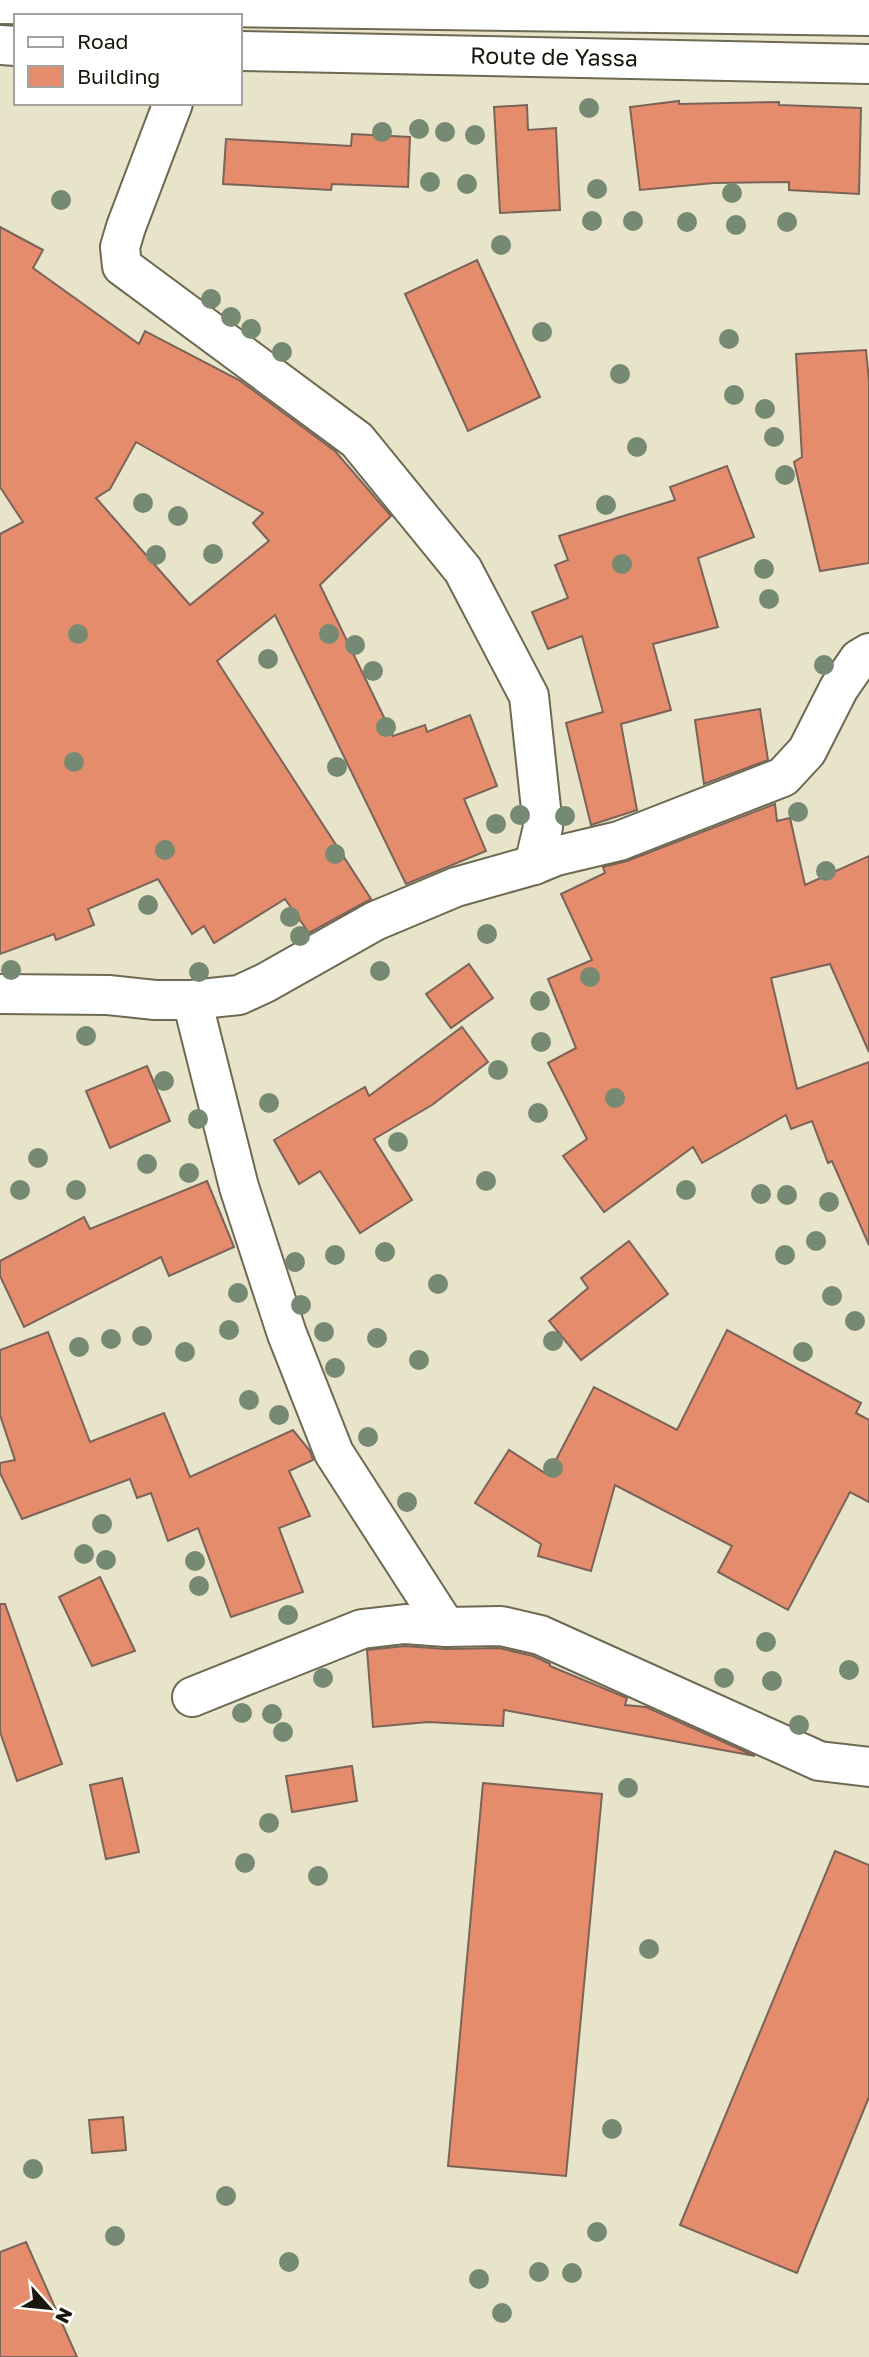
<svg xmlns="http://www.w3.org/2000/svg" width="869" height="2357" viewBox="0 0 869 2357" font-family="'Golos Text',sans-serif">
<rect width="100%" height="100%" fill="#e8e4ca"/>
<g fill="#e48c6b" stroke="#7b635a" stroke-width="2" fill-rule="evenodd">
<polygon points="679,101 679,104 779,102 779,105 861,108 859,194 789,190 789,182 714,183 640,190 630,107"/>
<polygon points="527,105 528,130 556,128 560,210 500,213 494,107"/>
<polygon points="352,134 410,137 408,187 332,184 331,190 223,184 226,139 351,146"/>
<path d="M0,227L43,250L33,268L139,344L145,331L239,380L335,451L391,516L320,585L393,736L425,725L427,732L470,715L497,786L464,799L486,851L406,884L275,615L217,661L371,899L309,933L285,899L214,943L204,926L192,934L158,879L88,909L94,925L56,940L54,934L0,954V534L23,522L0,487ZM136,442L263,513L253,523L269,541L190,605L96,498L110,489Z"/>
<polygon points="477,260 540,397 468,431 405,294"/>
<polygon points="866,350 869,381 869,563 820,571 794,462 802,457 796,354"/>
<polygon points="727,466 754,537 698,558 718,627 653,644 671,710 621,724 637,810 591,825 566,723 603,712 582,636 548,649 532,612 568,598 555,565 568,560 559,536 675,500 670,487"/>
<polygon points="760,709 768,760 704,784 695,720"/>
<polygon points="775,804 777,821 790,818 805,885 869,856 869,1052 830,964 771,978 797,1089 869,1062 869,1245 832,1161 828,1163 812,1121 791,1129 786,1115 702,1163 693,1147 604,1212 563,1156 587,1139 548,1063 576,1048 548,979 592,960 561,894 605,873 603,867 627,861"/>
<polygon points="469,964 493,998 451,1028 426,994"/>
<polygon points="462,1027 488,1062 432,1105 374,1139 412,1200 360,1233 320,1171 299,1184 274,1140 365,1087 369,1096"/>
<polygon points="147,1066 170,1121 110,1148 86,1091"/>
<polygon points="207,1181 234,1247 169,1276 161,1257 24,1327 0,1276 0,1261 84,1217 90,1229"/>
<polygon points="629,1241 668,1294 581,1360 549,1321 588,1288 581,1278"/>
<polygon points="727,1330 861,1403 856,1413 869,1420 869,1502 850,1492 788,1610 718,1572 732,1546 615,1485 591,1571 538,1556 541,1544 475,1503 509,1450 548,1475 594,1387 677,1430"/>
<polygon points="48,1332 90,1442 164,1413 190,1477 293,1430 310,1451 313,1460 289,1471 310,1516 279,1528 303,1592 231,1617 198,1528 168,1541 151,1493 137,1498 130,1479 22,1519 0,1473 0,1463 15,1460 0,1415 0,1350"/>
<polygon points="100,1577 135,1651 92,1666 59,1597"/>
<polygon points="0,1604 5,1604 62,1764 17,1781 0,1732"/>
<polygon points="405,1646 446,1649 499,1648 533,1656 550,1664 550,1666 627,1698 625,1705 646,1707 755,1756 504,1710 503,1726 428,1722 373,1727 367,1650"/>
<polygon points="352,1766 357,1801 292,1812 286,1776"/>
<polygon points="122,1778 139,1852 106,1859 90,1785"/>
<polygon points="483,1783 602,1794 566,2176 448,2166"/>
<polygon points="835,1851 869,1865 869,2097 797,2273 680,2225"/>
<polygon points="123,2117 126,2150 92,2153 89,2120"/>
<polygon points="26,2242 77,2357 0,2357 0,2252"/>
</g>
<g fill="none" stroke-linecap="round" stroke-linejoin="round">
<g stroke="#6d6952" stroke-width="42">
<g id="minor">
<polyline points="173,103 126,227 120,247 122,266 357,440 463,570 529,696 543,827 534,865"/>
<polyline points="0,994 108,995 155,1000 192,1000 239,995 265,983 375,921 456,887 534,865 556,856 619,841 783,777 807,751 839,688 859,659 869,653"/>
<polyline points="192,1000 239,1187 287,1334 334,1453 446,1627"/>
<polyline points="192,1697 362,1629 405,1624 446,1627 501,1626 540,1635 819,1761 869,1767"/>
</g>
</g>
<g stroke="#6d6952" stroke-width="42">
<g id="primary">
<polyline points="0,4 869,16"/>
<polyline points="0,45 16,46"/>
<polyline points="240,51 869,64"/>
</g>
</g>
<use href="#minor" stroke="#fff" stroke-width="38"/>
<use href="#primary" stroke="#fff" stroke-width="38"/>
</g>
<g fill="#768972">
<circle cx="589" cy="108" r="10"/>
<circle cx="419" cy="129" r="10"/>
<circle cx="382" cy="132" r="10"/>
<circle cx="445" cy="132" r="10"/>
<circle cx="475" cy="135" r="10"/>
<circle cx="430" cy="182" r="10"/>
<circle cx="467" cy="184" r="10"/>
<circle cx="597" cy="189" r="10"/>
<circle cx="732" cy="193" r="10"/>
<circle cx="61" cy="200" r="10"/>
<circle cx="592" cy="221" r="10"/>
<circle cx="633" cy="221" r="10"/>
<circle cx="687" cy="222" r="10"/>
<circle cx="787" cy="222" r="10"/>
<circle cx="736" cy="225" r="10"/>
<circle cx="501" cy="245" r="10"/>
<circle cx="211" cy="299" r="10"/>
<circle cx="231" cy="317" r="10"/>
<circle cx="251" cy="329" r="10"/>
<circle cx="542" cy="332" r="10"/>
<circle cx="729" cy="339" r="10"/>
<circle cx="282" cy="352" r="10"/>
<circle cx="620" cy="374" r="10"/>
<circle cx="734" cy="395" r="10"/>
<circle cx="765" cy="409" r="10"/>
<circle cx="774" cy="437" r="10"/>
<circle cx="637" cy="447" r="10"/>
<circle cx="785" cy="475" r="10"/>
<circle cx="143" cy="503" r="10"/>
<circle cx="606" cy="505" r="10"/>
<circle cx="178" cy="516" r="10"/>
<circle cx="213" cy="554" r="10"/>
<circle cx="156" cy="555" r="10"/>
<circle cx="622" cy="564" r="10"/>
<circle cx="764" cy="569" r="10"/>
<circle cx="769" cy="599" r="10"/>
<circle cx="78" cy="634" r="10"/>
<circle cx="329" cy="634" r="10"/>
<circle cx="355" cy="645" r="10"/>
<circle cx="268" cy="659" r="10"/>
<circle cx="824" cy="665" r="10"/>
<circle cx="373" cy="671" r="10"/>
<circle cx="386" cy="727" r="10"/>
<circle cx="74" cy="762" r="10"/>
<circle cx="337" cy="767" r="10"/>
<circle cx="798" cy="812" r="10"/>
<circle cx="520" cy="815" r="10"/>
<circle cx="565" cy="816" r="10"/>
<circle cx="496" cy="824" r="10"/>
<circle cx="165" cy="850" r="10"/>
<circle cx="335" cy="854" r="10"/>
<circle cx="826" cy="871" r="10"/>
<circle cx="148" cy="905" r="10"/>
<circle cx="290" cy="917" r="10"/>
<circle cx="487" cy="934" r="10"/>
<circle cx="300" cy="936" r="10"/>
<circle cx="11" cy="970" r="10"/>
<circle cx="380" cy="971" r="10"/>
<circle cx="199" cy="972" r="10"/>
<circle cx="590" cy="977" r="10"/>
<circle cx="540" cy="1001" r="10"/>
<circle cx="86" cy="1036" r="10"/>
<circle cx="541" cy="1042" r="10"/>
<circle cx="498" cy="1070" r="10"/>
<circle cx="164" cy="1081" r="10"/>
<circle cx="615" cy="1098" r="10"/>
<circle cx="269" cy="1103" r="10"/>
<circle cx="538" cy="1113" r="10"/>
<circle cx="198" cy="1119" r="10"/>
<circle cx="398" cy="1142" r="10"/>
<circle cx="38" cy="1158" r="10"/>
<circle cx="147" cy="1164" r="10"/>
<circle cx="189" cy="1173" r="10"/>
<circle cx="486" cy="1181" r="10"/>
<circle cx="20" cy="1190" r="10"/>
<circle cx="76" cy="1190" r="10"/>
<circle cx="686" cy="1190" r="10"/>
<circle cx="761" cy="1194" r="10"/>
<circle cx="787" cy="1195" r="10"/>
<circle cx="829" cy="1202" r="10"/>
<circle cx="816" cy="1241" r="10"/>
<circle cx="385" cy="1252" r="10"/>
<circle cx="335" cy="1255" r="10"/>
<circle cx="785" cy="1255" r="10"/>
<circle cx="295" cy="1262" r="10"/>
<circle cx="438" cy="1284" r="10"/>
<circle cx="238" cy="1293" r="10"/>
<circle cx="832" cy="1296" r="10"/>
<circle cx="301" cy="1305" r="10"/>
<circle cx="855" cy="1321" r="10"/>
<circle cx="229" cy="1330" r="10"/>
<circle cx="324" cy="1332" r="10"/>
<circle cx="142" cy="1336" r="10"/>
<circle cx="377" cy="1338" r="10"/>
<circle cx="111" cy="1339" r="10"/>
<circle cx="553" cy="1341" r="10"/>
<circle cx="79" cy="1347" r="10"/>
<circle cx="185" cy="1352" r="10"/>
<circle cx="803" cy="1352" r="10"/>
<circle cx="419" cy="1360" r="10"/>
<circle cx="335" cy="1368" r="10"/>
<circle cx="249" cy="1400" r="10"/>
<circle cx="279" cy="1415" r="10"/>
<circle cx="368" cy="1437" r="10"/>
<circle cx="553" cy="1468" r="10"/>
<circle cx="407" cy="1502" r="10"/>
<circle cx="102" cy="1524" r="10"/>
<circle cx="84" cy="1554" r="10"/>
<circle cx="106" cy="1560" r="10"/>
<circle cx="195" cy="1561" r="10"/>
<circle cx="199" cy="1586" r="10"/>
<circle cx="288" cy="1615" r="10"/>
<circle cx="766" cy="1642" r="10"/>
<circle cx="849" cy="1670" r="10"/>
<circle cx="323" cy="1678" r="10"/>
<circle cx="724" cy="1678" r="10"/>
<circle cx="772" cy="1681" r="10"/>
<circle cx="242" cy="1713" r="10"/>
<circle cx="272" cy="1714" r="10"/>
<circle cx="799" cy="1725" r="10"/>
<circle cx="283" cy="1732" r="10"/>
<circle cx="628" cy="1788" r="10"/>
<circle cx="269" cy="1823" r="10"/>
<circle cx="245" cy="1863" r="10"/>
<circle cx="318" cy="1876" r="10"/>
<circle cx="649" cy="1949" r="10"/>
<circle cx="612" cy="2129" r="10"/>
<circle cx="33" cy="2169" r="10"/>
<circle cx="226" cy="2196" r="10"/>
<circle cx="597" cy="2232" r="10"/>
<circle cx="115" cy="2236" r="10"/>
<circle cx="289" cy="2262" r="10"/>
<circle cx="539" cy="2272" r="10"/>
<circle cx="572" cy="2273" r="10"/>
<circle cx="479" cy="2279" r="10"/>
<circle cx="502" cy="2313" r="10"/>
</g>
<g text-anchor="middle" stroke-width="5" stroke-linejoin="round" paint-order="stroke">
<g font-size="23" fill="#18160d" stroke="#fff">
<text transform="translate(554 57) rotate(1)" y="8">Route de Yassa</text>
</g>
</g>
<rect x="14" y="14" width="228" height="91" fill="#ffffff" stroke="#a3a29e" stroke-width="2"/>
<rect x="28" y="37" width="35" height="10" fill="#ffffff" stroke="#a3a29e" stroke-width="2"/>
<text x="77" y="49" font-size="21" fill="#18160d">Road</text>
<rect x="28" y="66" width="35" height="21" fill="#e48c6b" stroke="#a3a29e" stroke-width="2"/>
<text x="77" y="84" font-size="21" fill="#18160d">Building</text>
<g transform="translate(49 2308) rotate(117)" stroke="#ffffff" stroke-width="5" paint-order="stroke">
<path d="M0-5L12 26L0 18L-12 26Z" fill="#18160d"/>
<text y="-10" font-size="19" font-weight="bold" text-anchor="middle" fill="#18160d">N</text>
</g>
</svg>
